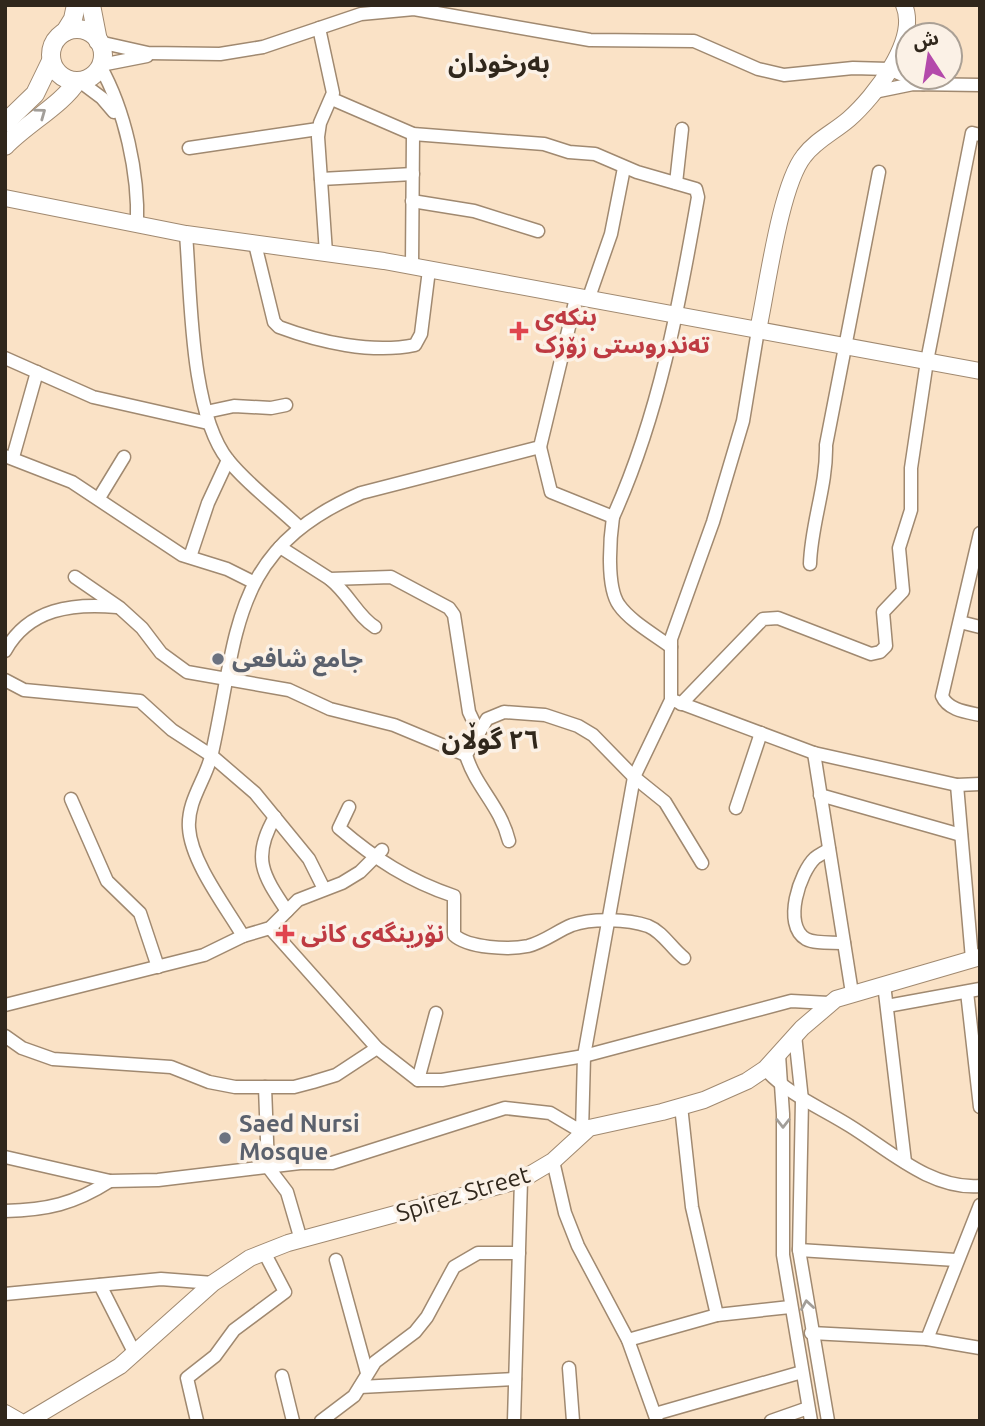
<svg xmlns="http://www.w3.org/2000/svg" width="985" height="1426" viewBox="0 0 985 1426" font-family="Ubuntu,'Noto Sans Arabic',sans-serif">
<rect width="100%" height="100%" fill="#fae2c6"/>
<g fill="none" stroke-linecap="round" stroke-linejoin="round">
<g stroke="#a08970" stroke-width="15">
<g id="street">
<polyline points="319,28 333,93 320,123 318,137 326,253"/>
<polyline points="99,42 148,53 220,54 263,47 361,14 414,9 590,40 694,41 758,69 784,75 853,68 889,69 923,84"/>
<polyline points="101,65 147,56"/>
<path d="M100,66C125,110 139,174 137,225"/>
<polyline points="78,80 102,98 114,112"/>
<polyline points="874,92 913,84 980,85"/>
<path d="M332,99L413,134L544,144L569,152L595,154L637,172L696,189L698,197C679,306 659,415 613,517C610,538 606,587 619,605C630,621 655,635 671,647"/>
<polyline points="189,148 318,129"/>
<polyline points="321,179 413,174"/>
<polyline points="676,183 682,129"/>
<polyline points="412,201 474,211 538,231"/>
<path d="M186,234C191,295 190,412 228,460C248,485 276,505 299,527"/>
<path d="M255,244L274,322L279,327C319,342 372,354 415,345L421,334L429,270"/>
<polyline points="412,266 413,134"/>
<polyline points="588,300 611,234 624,168"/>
<polyline points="5,358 93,397 208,423"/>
<polyline points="206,412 234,406 271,408 286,405"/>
<polyline points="540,447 551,492 613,517"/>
<polyline points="5,456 72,482 182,555 227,569 253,582"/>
<polyline points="13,457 37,372"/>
<polyline points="99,498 124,457"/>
<path d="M980,533L942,696C948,710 966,712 980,715"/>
<polyline points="280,547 330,579 391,577 449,608 454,615 469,712 478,731"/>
<polyline points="190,557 208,503 228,460"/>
<path d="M810,564C811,524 827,486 826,445L879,172"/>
<polyline points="75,577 120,608 142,628 161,653 187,672 289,690 330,709 394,725 466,755"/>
<path d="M330,579C349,594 358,617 375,627"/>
<polyline points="960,622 980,627"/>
<path d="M5,651C29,608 73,603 117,607"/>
<polyline points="5,680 24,690 140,701 172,730 212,756 255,793 309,859 324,889"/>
<polyline points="675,701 814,753 957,785 980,784"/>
<polyline points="681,704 763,619 778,618 871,654 880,652 886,646 883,612 903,591 899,548 911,510 911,468 927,361 972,133 980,135"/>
<polyline points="814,753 852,993"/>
<polyline points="957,785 972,959"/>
<polyline points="820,795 961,835"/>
<polyline points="71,799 107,881 140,913 158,967"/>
<path d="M349,807L339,828C375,859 409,881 454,896V935C468,948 509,950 528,946C544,942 557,931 572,925C592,918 628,919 648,926C663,932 671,948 684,958"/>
<polyline points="736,808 761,733"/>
<path d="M275,817C251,858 263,875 287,911"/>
<path d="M509,841C500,805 476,788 466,755L487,719L504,712L545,715L578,726L593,735L634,777L665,802L702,863"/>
<path d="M829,849C825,852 819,855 815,858C800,872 782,925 806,939C815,944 833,942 844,943"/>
<polyline points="270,928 377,1048 418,1080 442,1080 584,1056 791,1001 829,1003"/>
<path d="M243,936C226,907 191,862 189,828C187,800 207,778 212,753C239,631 230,550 361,493L540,447L576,298"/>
<polyline points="884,984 905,1162"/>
<polyline points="967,992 980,1107"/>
<polyline points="5,1005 204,955 243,936 270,928 298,900 342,883 360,872 382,850"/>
<polyline points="887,1006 980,989"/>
<polyline points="795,1035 802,1100 799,1250 828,1421"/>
<polyline points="5,1036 22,1048 53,1059 171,1067 209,1082 235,1087 294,1087 313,1082 336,1075 377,1048"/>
<polyline points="779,1055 783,1114 783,1255 811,1421"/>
<path d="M765,1069C790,1096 820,1107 850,1126C889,1150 931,1190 980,1186"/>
<polyline points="418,1080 436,1013"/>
<polyline points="265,1087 268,1167 287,1192 301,1240"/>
<polyline points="681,1106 692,1207 717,1315"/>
<polyline points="5,1157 110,1181 158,1180 300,1163 332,1163 505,1108 550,1113 582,1132 584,1056 634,777 671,700 671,639 713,522 743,421 758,330"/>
<polyline points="553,1161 565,1213 578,1246 628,1340 657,1421"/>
<path d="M5,1211C47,1210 74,1204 110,1181"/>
<polyline points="799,1250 956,1260"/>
<polyline points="336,1260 367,1373"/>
<polyline points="100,1285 135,1354"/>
<polyline points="5,1294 161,1279 213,1283"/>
<polyline points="811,1333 927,1339 980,1348"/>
<polyline points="927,1339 980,1205"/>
<polyline points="628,1340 717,1315 790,1307"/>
<polyline points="569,1368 573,1421"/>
<polyline points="282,1376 293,1421"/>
<polyline points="360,1387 515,1379"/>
<polyline points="655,1414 802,1372"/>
<polyline points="197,1421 187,1378 215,1356 234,1330 285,1292 264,1252"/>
<polyline points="321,1421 354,1396 375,1362 415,1332 427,1317 454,1267 478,1253 519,1253"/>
<polyline points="514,1421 521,1180"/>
<polyline points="771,1421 808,1408"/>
</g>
</g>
<g stroke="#a08970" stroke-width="18">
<g id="secondary">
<polyline points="5,198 186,234 384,261 980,371"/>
<path d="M758,330C767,289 780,186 804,156C816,140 834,132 849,119C874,97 919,40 904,5"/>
<polyline points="5,1413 19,1421"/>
<polyline points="28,1421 120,1366 213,1283 250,1258 288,1243 521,1180 553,1161 589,1128 662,1112 704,1100 747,1081 765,1069 802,1028 836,999 980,957"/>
</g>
</g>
<g stroke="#a08970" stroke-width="20">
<g id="primary">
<polyline points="91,5 98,41"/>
<circle cx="77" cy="55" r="26"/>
<polyline points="65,32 73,19 76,5"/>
<polyline points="5,123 35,94 51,61"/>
<path d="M5,146C26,124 63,104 77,81"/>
</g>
</g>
<use href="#street" stroke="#fff" stroke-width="12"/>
<use href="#secondary" stroke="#fff" stroke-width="16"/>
<use href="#primary" stroke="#fff" stroke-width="18"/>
</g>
<defs><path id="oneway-chevron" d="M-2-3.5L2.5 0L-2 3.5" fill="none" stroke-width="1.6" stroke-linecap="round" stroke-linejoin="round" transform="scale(1.75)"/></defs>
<g stroke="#a29e99">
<use href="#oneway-chevron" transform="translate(41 113) rotate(-36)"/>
<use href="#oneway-chevron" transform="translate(783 1123) rotate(90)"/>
<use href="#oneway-chevron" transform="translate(807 1305) rotate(-99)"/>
</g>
<g fill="#e0444e" stroke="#fbf1e6" stroke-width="2.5">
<path d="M515.5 320.5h7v7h7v7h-7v7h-7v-7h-7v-7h7z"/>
<path d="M281.5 923.5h7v7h7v7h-7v7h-7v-7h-7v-7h7z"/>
</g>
<g fill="#6b7280" stroke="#fbf1e6" stroke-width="2.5">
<circle cx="218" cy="659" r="7"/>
<circle cx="225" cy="1138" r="7"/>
</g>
<g text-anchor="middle" stroke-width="7" stroke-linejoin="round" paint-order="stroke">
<g font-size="24" font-weight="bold" fill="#be3a42" stroke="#fbf1e6" text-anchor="start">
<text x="535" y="325">بنکەی<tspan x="535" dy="28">تەندروستی زۆزک</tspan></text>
<text x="301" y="942">نۆرینگەی کانی</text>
</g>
<g font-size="24" font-weight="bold" fill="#5b616d" stroke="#fbf1e6" text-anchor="start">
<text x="232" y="667">جامع شافعی</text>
<text x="239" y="1132">Saed Nursi<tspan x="239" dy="28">Mosque</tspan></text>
</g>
<g font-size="24" fill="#30271c" stroke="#fbf1e6">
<text transform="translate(463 1194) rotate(-17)" y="8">Spirez Street</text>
</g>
<g font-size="26" font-weight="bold" fill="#30271c" stroke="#fbf1e6">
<text x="499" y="72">بەرخودان</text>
<text x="490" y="749">٢٦ گوڵان</text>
</g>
</g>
<rect width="985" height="1426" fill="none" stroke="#30271c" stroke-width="14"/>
<g transform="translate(929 56) rotate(348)"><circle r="33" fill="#fbf1e6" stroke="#aaa095" stroke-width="2"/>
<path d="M0-5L12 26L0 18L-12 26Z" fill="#b44aab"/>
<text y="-10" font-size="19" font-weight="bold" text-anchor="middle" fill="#30271c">ش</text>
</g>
</svg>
